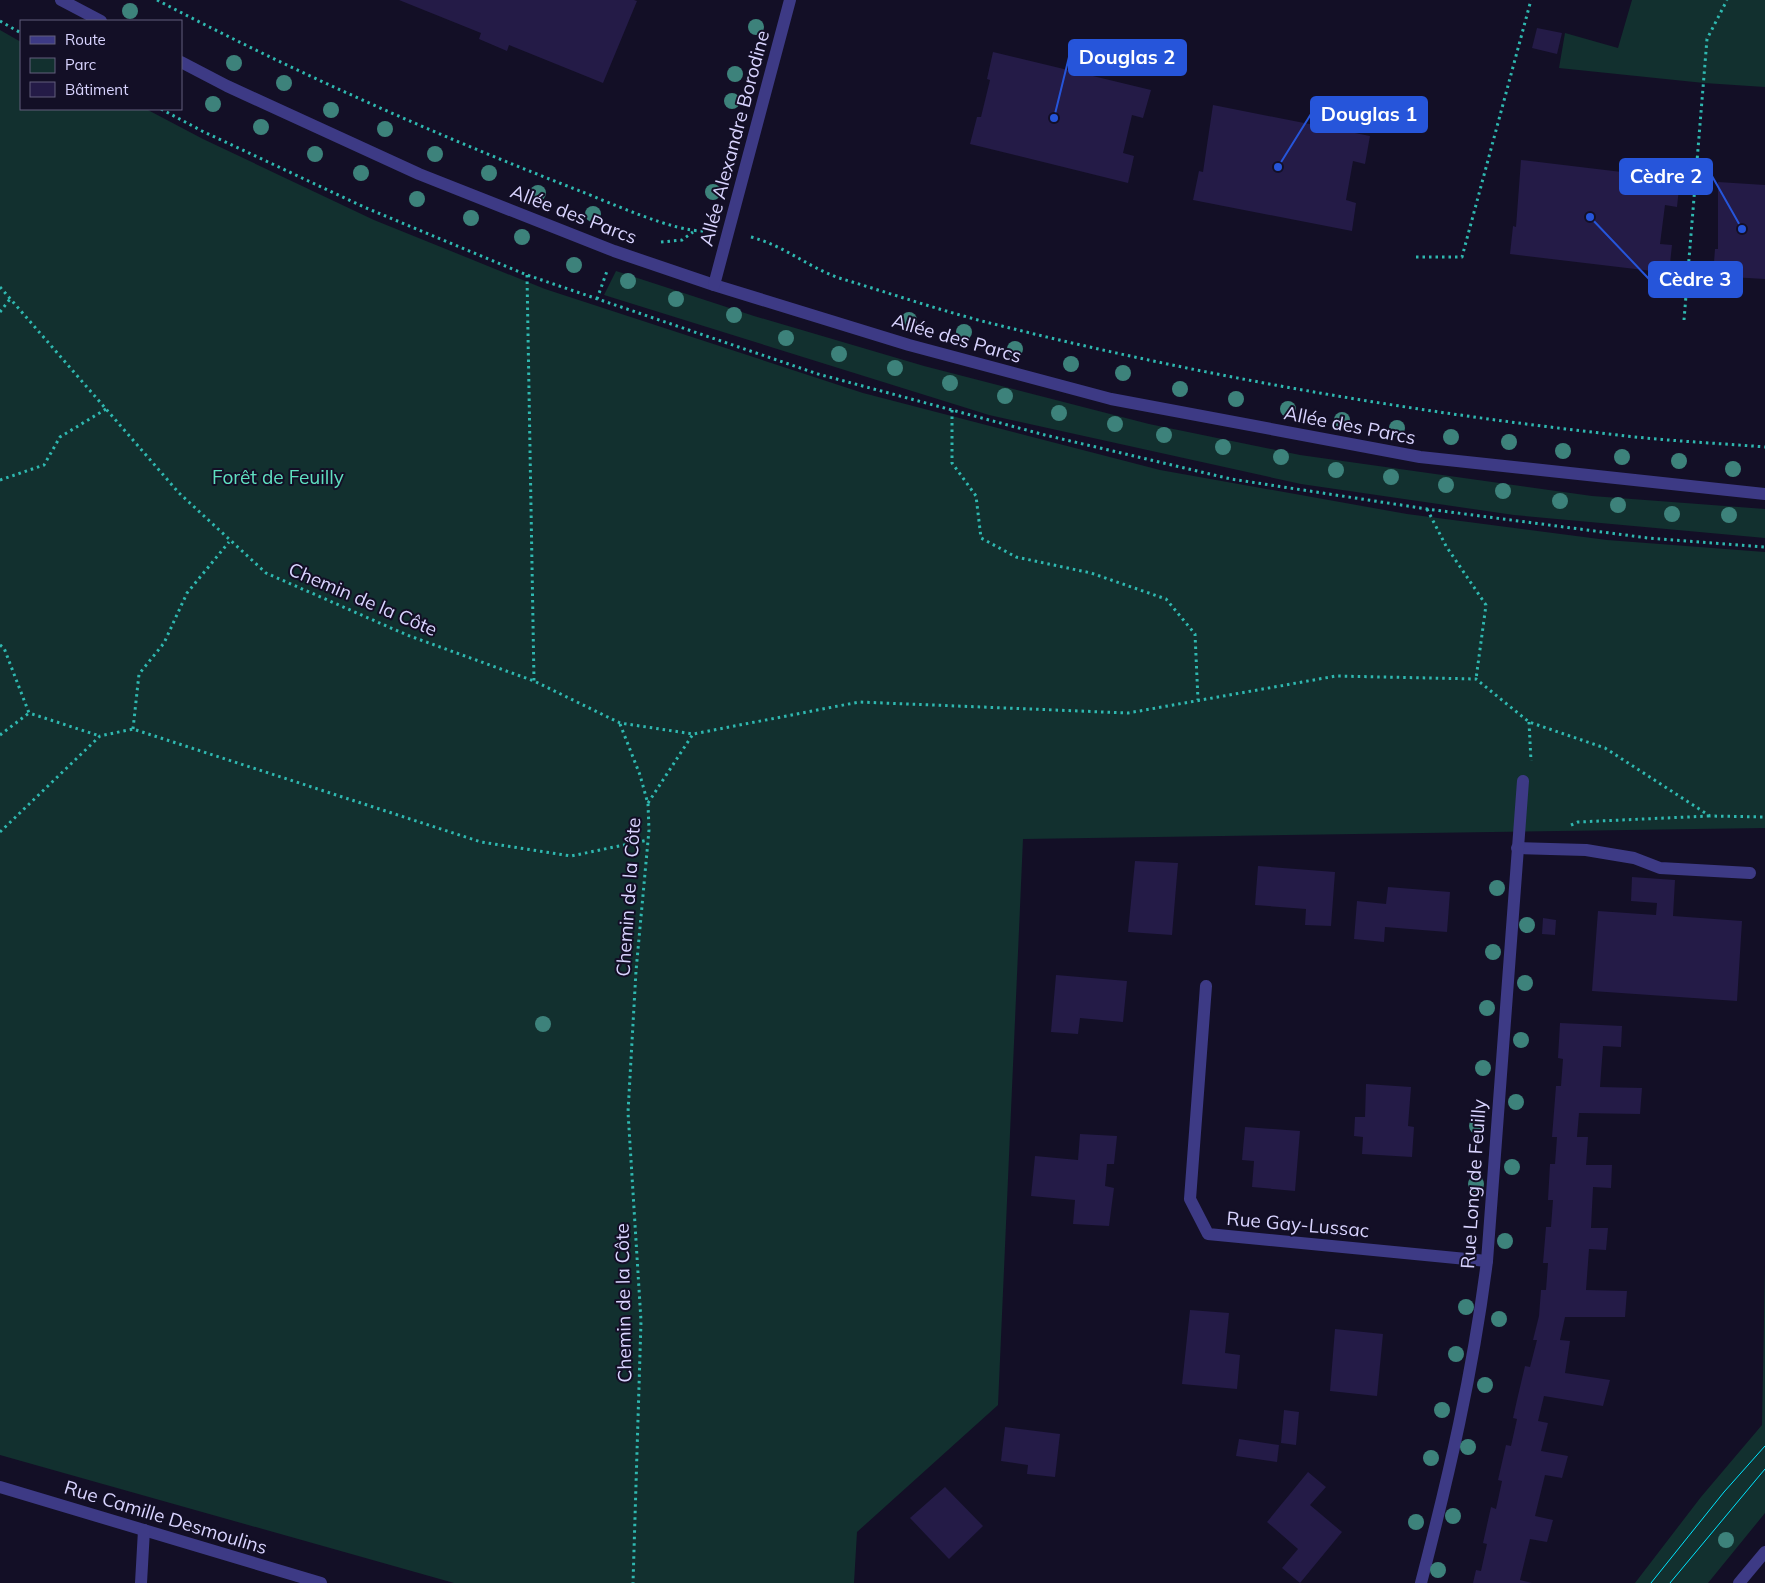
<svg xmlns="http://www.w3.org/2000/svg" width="1765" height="1583" viewBox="0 0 1765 1583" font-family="Mulish,sans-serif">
<rect width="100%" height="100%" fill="#130f26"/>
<g fill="#12302f">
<polygon points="1632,0 1765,0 1765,87 1704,83 1559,68 1565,33 1618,48"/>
<polygon points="0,30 21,42 21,109 146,109 203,139 374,220 545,289 863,393 1160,470 1407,514 1607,540 1765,552 1765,828 1023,839 998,1405 857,1532 854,1583 454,1583 0,1455"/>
<polygon points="616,271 754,316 924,366 1149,424 1300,455 1592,496 1765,509 1765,538 1514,515 1301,484 989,415 604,295"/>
<polygon points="1765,1266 1765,1513 1708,1583 1635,1583 1701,1497 1762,1425"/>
</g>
<g fill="#241b47">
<polygon points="399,0 634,0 637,1 603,83 509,45 507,51 479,39 481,33"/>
<polygon points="1537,28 1562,33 1557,54 1532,48"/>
<polygon points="993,52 1151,90 1143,118 1132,115 1123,153 1134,156 1128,183 970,144 977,117 981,117 990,80 987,79"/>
<polygon points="1213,105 1370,136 1365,164 1353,161 1346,200 1356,203 1352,231 1193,200 1199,171 1203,172"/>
<polygon points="1521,160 1680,179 1677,207 1665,205 1660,244 1672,245 1669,273 1510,254 1513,226 1516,227"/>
<polygon points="1718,182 1765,185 1765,279 1713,276 1715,249 1718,249"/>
<polygon points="1135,861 1178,863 1172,935 1128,932"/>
<polygon points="1258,866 1335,872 1331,926 1305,925 1306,909 1255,905"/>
<polygon points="1632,877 1675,880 1673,916 1742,921 1737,1001 1592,991 1598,911 1656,915 1657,903 1631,901"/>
<polygon points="1388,887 1450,892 1447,932 1385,927 1384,942 1354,939 1357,901 1386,904"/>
<polygon points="1543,918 1556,920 1555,935 1542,934"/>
<polygon points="1056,975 1127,981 1123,1022 1080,1018 1078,1034 1051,1032"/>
<polygon points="1560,1023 1622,1026 1621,1047 1603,1046 1600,1087 1642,1088 1640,1114 1579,1113 1577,1137 1588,1137 1586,1165 1612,1165 1611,1188 1593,1187 1591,1228 1608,1228 1606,1250 1589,1249 1586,1290 1627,1291 1625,1317 1565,1317 1560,1340 1570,1341 1565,1373 1610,1380 1603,1406 1544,1396 1538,1421 1548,1423 1541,1451 1568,1456 1562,1478 1545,1475 1535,1516 1553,1520 1547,1542 1530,1539 1520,1580 1532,1583 1473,1583 1476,1570 1481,1571 1487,1544 1483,1543 1491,1507 1496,1509 1502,1481 1498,1480 1506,1445 1511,1446 1517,1419 1513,1418 1517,1400 1525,1366 1530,1367 1537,1340 1533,1340 1539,1316 1541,1290 1546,1290 1548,1263 1543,1263 1546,1227 1551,1227 1553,1200 1548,1200 1550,1164 1555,1164 1557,1137 1552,1137 1556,1086 1561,1086 1563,1059 1558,1058"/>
<polygon points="1366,1084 1411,1087 1408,1126 1414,1127 1412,1157 1362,1154 1363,1137 1354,1136 1355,1117 1365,1117"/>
<polygon points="1245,1127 1300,1131 1295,1191 1252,1187 1254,1161 1242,1160"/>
<polygon points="1080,1134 1117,1136 1114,1164 1107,1164 1105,1186 1114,1188 1109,1226 1073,1224 1075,1200 1031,1196 1035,1156 1078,1160"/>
<polygon points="1190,1310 1229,1313 1225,1353 1240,1355 1237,1389 1182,1384"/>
<polygon points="1335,1329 1383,1334 1377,1396 1330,1391"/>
<polygon points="1284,1410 1299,1412 1296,1445 1281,1443"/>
<polygon points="1005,1427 1060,1434 1055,1477 1027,1474 1028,1465 1001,1461"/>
<polygon points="1239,1439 1279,1445 1277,1462 1236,1456"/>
<polygon points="1308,1472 1326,1487 1310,1505 1342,1532 1300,1583 1282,1568 1298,1549 1267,1522"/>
<polygon points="945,1487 983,1526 949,1559 910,1518"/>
</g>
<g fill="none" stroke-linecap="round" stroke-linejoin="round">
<g stroke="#2fb8b0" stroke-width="3" stroke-dasharray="2.5 4" stroke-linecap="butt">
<path d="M157,0C294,72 436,135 580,191C611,203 674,232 705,231"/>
<polyline points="0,21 21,33"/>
<polyline points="161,109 202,131 364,207 527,275 818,374 1045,435 1231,479 1427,509 1648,538 1765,547"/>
<path d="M751,237C785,246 806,266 839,278C893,294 947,313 1002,326C1205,377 1411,412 1618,435C1667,441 1716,443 1765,447"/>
<polyline points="661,242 682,240 693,232"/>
<polyline points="1416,257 1462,257 1531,0"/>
<polyline points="527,275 534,681"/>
<polyline points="0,287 179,493 266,573 407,635 534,681 620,723 693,734 859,702 1128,713 1336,676 1476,679 1529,722 1605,748 1710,816 1765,817"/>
<polyline points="597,299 607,271"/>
<polyline points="0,312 10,299"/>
<polyline points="1684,320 1707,39 1727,0"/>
<polyline points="952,410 952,463 976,496 981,538 1016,557 1091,573 1166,599 1195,634 1198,700"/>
<polyline points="0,480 44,465 60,437 106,409"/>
<polyline points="1427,509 1446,546 1486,605 1476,679"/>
<polyline points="0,645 4,648 29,713 100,736"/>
<polyline points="1529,722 1531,761"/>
<polyline points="620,724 640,775 648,804 649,830 636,971 628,1112 641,1321 633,1583"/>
<polyline points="133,729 139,674 164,643 187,593 229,542"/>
<polyline points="0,735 29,713"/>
<polyline points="648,803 693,734"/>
<polyline points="1571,825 1578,822 1709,816"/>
<polyline points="0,832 100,736 133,729 481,842 571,856 648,840"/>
</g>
<g stroke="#3d3a85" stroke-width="12">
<polyline points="61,0 101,21"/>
<polyline points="181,62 227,86 419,174 614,251 714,285 909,345 1111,399 1420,457 1765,494"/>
<polyline points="714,285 790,0"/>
<polyline points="1517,848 1586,850 1634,858 1660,868 1750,873"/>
<polyline points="1206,986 1190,1199 1208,1234 1487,1261"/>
<polyline points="0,1487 321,1583"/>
<polyline points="141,1583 144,1530"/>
<path d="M1421,1583C1449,1475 1473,1372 1487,1261L1523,781"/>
<polyline points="1739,1583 1765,1552"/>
</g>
<g stroke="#00e5ff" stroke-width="1">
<polyline points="1651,1583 1724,1492 1765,1446"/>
<polyline points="1670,1583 1765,1469"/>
</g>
</g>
<g fill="#3d827b">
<circle cx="130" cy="11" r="8"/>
<circle cx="756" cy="27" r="8"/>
<circle cx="234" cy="63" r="8"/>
<circle cx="735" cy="74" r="8"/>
<circle cx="284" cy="83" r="8"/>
<circle cx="732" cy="101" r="8"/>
<circle cx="213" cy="104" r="8"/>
<circle cx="331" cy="110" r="8"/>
<circle cx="261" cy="127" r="8"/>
<circle cx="385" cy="129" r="8"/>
<circle cx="315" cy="154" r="8"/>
<circle cx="435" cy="154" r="8"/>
<circle cx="361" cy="173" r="8"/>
<circle cx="489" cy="173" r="8"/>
<circle cx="713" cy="192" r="8"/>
<circle cx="538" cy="193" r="8"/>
<circle cx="417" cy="199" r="8"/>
<circle cx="593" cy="214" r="8"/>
<circle cx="471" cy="218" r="8"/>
<circle cx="522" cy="237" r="8"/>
<circle cx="574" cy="265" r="8"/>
<circle cx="628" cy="281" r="8"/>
<circle cx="676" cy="299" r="8"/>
<circle cx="734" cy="315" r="8"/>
<circle cx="909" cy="320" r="8"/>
<circle cx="964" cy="332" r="8"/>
<circle cx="786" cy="338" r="8"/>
<circle cx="1015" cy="349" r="8"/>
<circle cx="839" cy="354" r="8"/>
<circle cx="1071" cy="364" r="8"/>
<circle cx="895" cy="368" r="8"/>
<circle cx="1123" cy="373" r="8"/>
<circle cx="950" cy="383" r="8"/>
<circle cx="1180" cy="389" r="8"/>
<circle cx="1005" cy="396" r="8"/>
<circle cx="1236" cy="399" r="8"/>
<circle cx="1288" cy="409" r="8"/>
<circle cx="1059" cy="413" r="8"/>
<circle cx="1342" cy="420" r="8"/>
<circle cx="1115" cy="424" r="8"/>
<circle cx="1397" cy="428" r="8"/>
<circle cx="1164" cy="435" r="8"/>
<circle cx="1451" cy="437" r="8"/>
<circle cx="1509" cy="442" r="8"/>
<circle cx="1223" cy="447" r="8"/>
<circle cx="1563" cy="451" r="8"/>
<circle cx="1281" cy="457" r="8"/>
<circle cx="1622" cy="457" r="8"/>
<circle cx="1679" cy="461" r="8"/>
<circle cx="1733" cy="469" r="8"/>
<circle cx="1336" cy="470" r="8"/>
<circle cx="1391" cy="477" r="8"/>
<circle cx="1446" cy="485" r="8"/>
<circle cx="1503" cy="491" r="8"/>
<circle cx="1560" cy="501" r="8"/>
<circle cx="1618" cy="505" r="8"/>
<circle cx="1672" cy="514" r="8"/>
<circle cx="1729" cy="515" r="8"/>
<circle cx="1497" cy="888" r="8"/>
<circle cx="1527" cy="925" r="8"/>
<circle cx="1493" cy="952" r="8"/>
<circle cx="1525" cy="983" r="8"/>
<circle cx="1487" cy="1008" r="8"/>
<circle cx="543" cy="1024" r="8"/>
<circle cx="1521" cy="1040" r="8"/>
<circle cx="1483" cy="1068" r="8"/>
<circle cx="1516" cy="1102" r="8"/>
<circle cx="1477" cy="1126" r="8"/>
<circle cx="1512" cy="1167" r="8"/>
<circle cx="1476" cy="1184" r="8"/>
<circle cx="1505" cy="1241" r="8"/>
<circle cx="1466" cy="1307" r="8"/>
<circle cx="1499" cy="1319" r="8"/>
<circle cx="1456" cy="1354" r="8"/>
<circle cx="1485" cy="1385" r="8"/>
<circle cx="1442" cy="1410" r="8"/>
<circle cx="1468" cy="1447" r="8"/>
<circle cx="1431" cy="1458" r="8"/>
<circle cx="1453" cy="1516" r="8"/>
<circle cx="1416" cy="1522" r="8"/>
<circle cx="1726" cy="1540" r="8"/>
<circle cx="1438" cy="1570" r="8"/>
</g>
<g text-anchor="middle" stroke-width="4" stroke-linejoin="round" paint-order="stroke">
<g font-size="19" fill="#d9d4ff" stroke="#130f26">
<text transform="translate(734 138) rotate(-75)" y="7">Allée Alexandre Borodine</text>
<text transform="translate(574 214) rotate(21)" y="7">Allée des Parcs</text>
<text transform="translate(957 338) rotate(16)" y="7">Allée des Parcs</text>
<text transform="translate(1350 425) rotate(11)" y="7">Allée des Parcs</text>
<text transform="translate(363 599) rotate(23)" y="7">Chemin de la Côte</text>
<text transform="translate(628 897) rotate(-86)" y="7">Chemin de la Côte</text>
<text transform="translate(1473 1184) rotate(-86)" y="7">Rue Long de Feuilly</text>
<text transform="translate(1298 1224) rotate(5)" y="7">Rue Gay-Lussac</text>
<text transform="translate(623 1303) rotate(-91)" y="7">Chemin de la Côte</text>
<text transform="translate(166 1517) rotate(17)" y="7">Rue Camille Desmoulins</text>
</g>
<g font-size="19" fill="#5fe0c0" stroke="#130f26">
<text x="278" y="484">Forêt de Feuilly</text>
</g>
</g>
<path fill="none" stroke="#2655da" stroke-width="2" d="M1054 118L1069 57M1278 167L1311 114M1742 229L1712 176M1590 217L1649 279"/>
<g fill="#2655da" stroke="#130f26" stroke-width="2">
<circle cx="1054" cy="118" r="5"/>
<circle cx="1278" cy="167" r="5"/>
<circle cx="1742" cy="229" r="5"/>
<circle cx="1590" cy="217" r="5"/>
</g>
<g fill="#2655da" stroke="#2655da" stroke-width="2">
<rect x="1069" y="40" width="117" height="35" rx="5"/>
<rect x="1311" y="97" width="116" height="35" rx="5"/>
<rect x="1620" y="159" width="92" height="35" rx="5"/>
<rect x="1649" y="262" width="93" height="35" rx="5"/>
</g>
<g font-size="20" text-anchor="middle" font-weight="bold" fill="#fff">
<text x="1127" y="64">Douglas 2</text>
<text x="1369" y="121">Douglas 1</text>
<text x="1666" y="183">Cèdre 2</text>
<text x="1695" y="286">Cèdre 3</text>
</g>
<rect x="20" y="20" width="162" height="90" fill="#130f26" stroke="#625e7d"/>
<rect x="30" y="36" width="25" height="8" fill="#3d3a85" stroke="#625e7d"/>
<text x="65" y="45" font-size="15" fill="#d9d4ff">Route</text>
<rect x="30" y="58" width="25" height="15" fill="#12302f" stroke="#625e7d"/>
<text x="65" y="70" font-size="15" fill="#d9d4ff">Parc</text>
<rect x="30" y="82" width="25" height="15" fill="#241b47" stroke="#625e7d"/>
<text x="65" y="95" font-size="15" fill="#d9d4ff">Bâtiment</text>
</svg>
